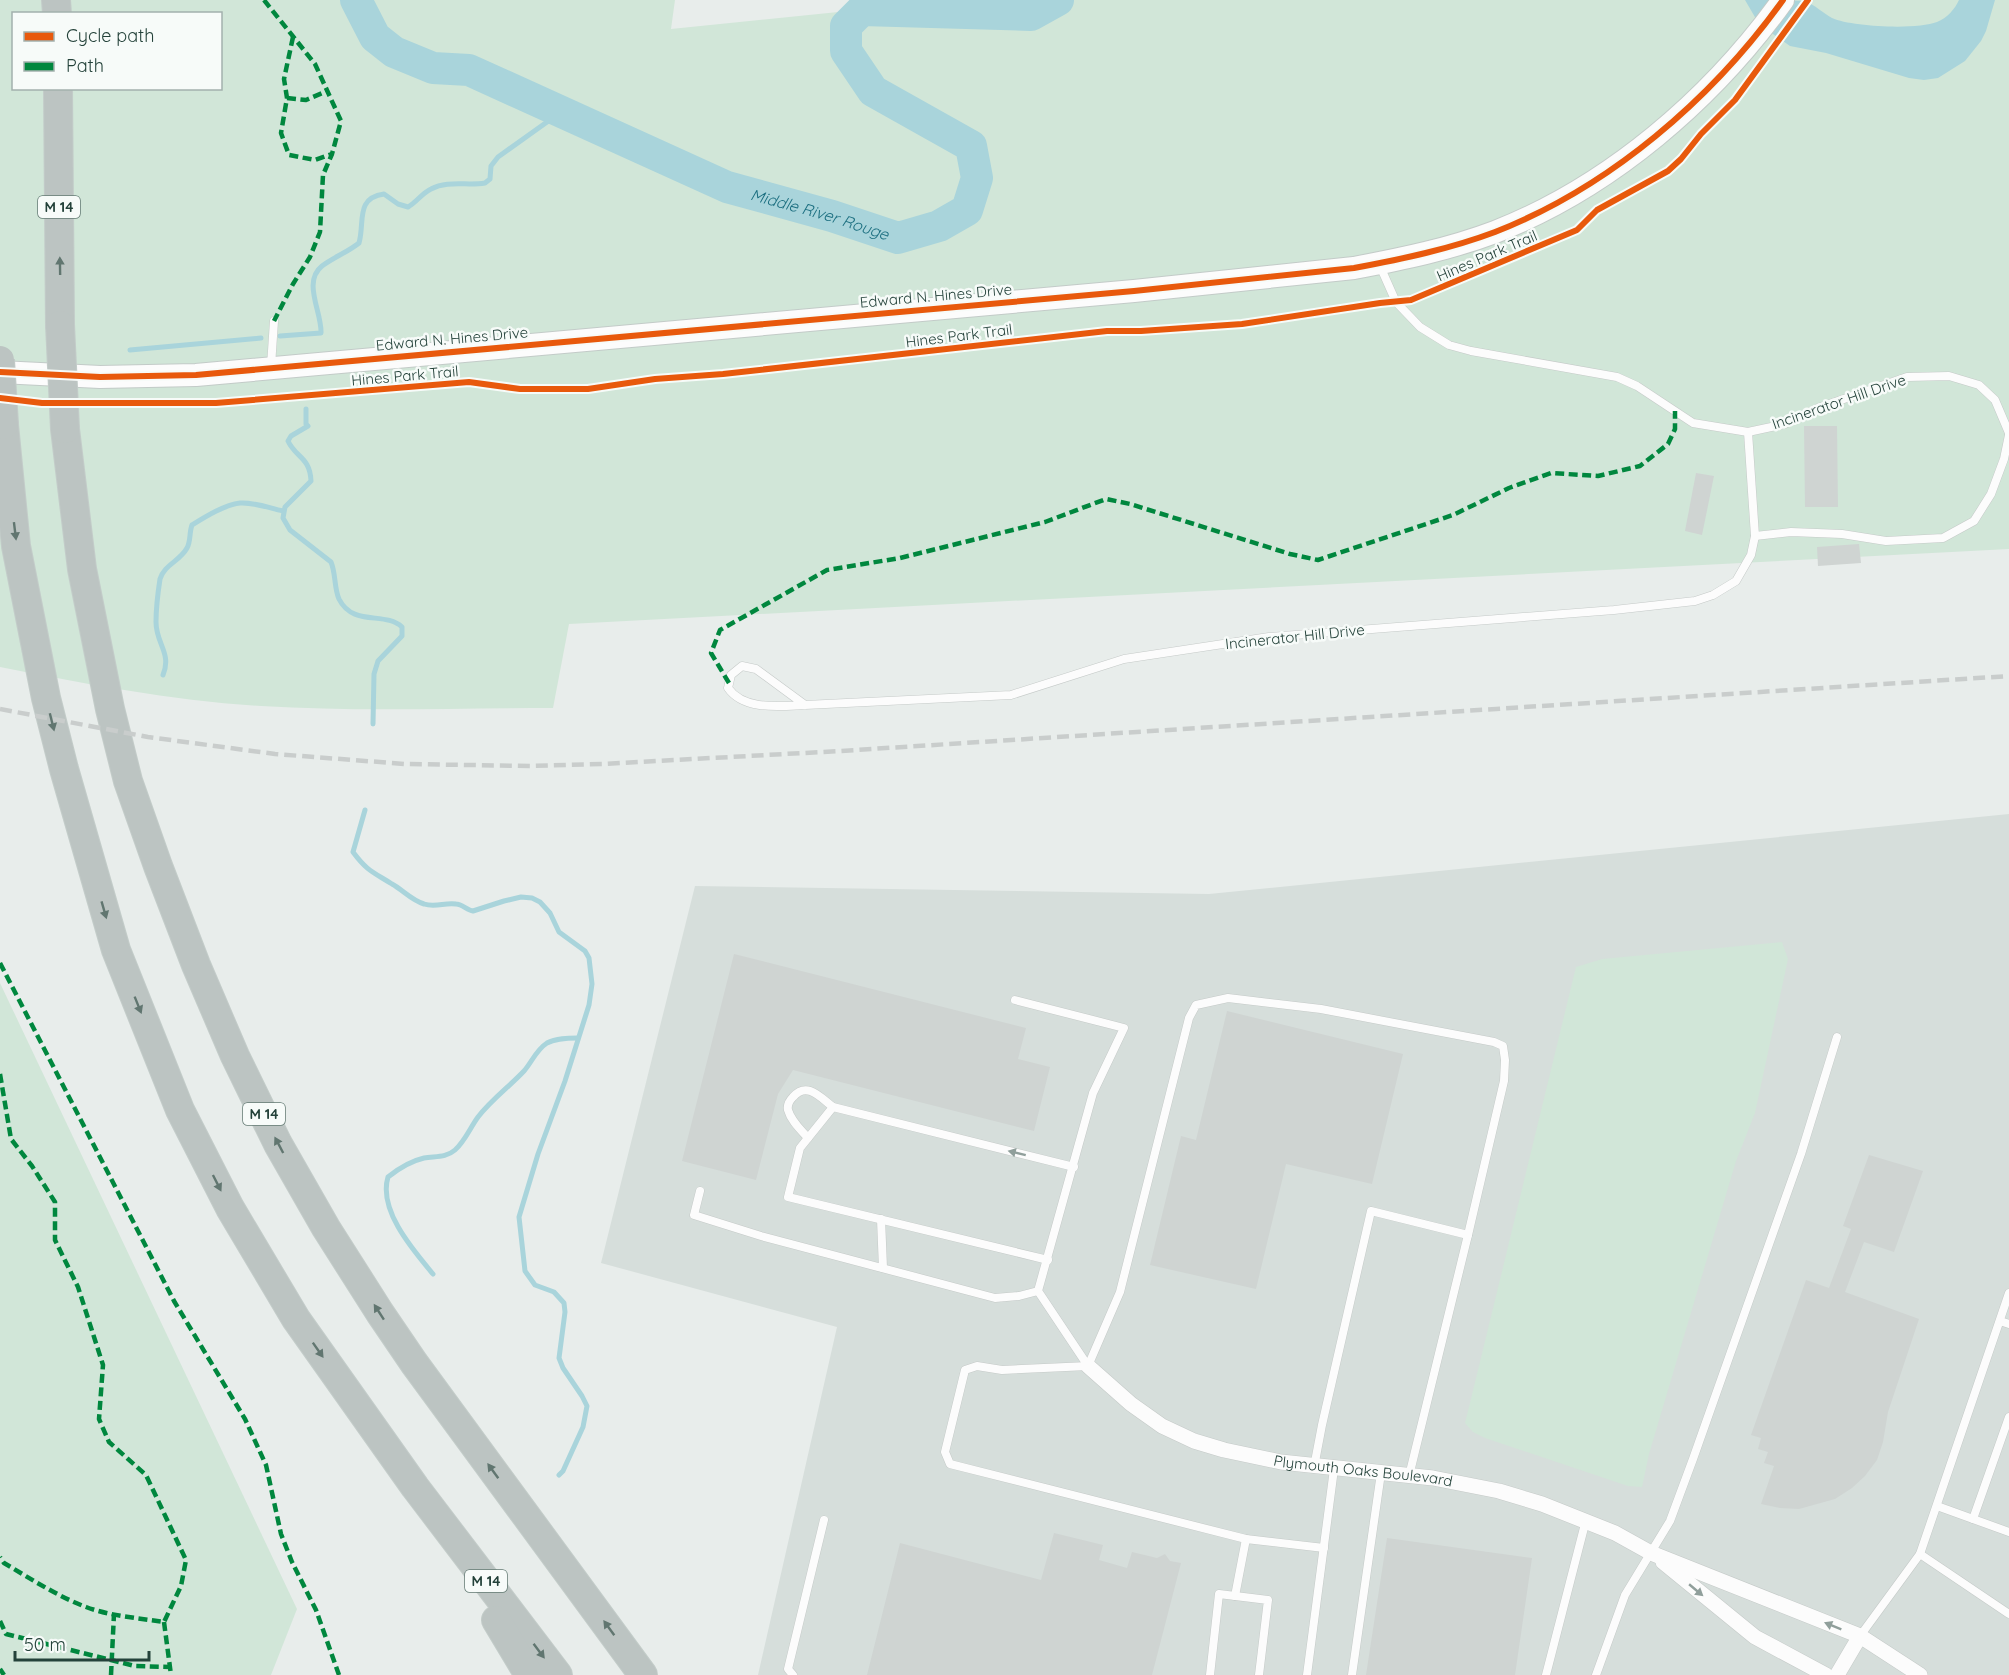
<svg xmlns="http://www.w3.org/2000/svg" width="2009" height="1675" viewBox="0 0 2009 1675" font-family="Quicksand,sans-serif">
<rect width="100%" height="100%" fill="#e8edeb"/>
<polygon fill="#d6dedb" points="2009,814 2009,1675 758,1675 837,1327 601,1263 695,886 1209,894"/>
<g fill="#d1e6d8" fill-rule="evenodd">
<path d="M0,0H675L671,29L956,0H2009V549L569,624L553,708C456,708 358,712 261,706C174,701 86,684 0,667ZM14,14H220V88H14Z"/>
<polygon points="1782,942 1788,959 1755,1113 1736,1161 1649,1454 1642,1487 1628,1486 1485,1438 1473,1432 1465,1423 1469,1407 1576,967 1602,959"/>
<polygon points="0,983 297,1609 271,1675 0,1675"/>
</g>
<path fill="#a9d4db" d="M1745,0C1758,0 1794,0 1805,1C1815,5 1823,13 1832,18C1852,27 1917,30 1937,22C1947,18 1955,9 1959,0H1995L1986,31L1981,41L1965,61L1938,78L1924,80L1909,78L1826,53L1790,46L1759,24Z"/>
<g fill="none" stroke-linecap="round" stroke-linejoin="round">
<g stroke="#a9d4db" stroke-width="5">
<path d="M280,336L321,333C322,312 302,282 322,266C334,257 348,252 359,243C365,222 355,198 384,194L398,204L408,207C417,202 421,194 431,189C448,180 467,186 485,183L490,179L491,166L498,157L561,112"/>
<polyline points="130,350 261,338"/>
<path d="M306,409V424L308,426L291,436L288,441C296,458 310,457 311,481L285,507L283,518L290,530L331,562C336,574 334,588 339,599C353,627 385,611 402,627V636L378,661L374,674L373,724"/>
<path d="M163,675C172,653 156,644 156,622C156,609 158,592 160,579C164,565 180,561 187,548C191,541 189,533 192,525C205,517 224,505 240,503C254,502 269,508 283,511"/>
<path d="M365,810L353,852C367,871 373,872 392,884C403,890 411,900 424,904C436,908 445,902 456,904C462,904 467,910 473,911L504,901L521,897L532,898L540,902L550,913L559,932L585,951L589,958L592,984L589,1005L565,1081L538,1154L519,1217L525,1271L535,1285L554,1292L564,1303L565,1312L559,1358L563,1368L582,1396L587,1406L583,1427L563,1471L559,1475"/>
<path d="M433,1274C413,1250 378,1210 388,1177C398,1169 411,1161 424,1158C435,1156 446,1158 455,1150C465,1141 470,1128 478,1117C492,1099 509,1087 524,1071C532,1062 536,1050 547,1043C556,1038 568,1038 578,1038"/>
</g>
<path stroke="#a9d4db" stroke-width="32" id="s1" d="M356,0L375,37L394,52L433,68L469,70L727,187L832,216L898,238L939,226L967,210L977,178L971,146L873,91L846,51V26L862,10L1031,15L1058,0"/>
</g>
<g fill="#cfd4d2">
<polygon points="1804,426 1837,426 1838,507 1805,507"/>
<polygon points="1696,473 1714,476 1702,535 1685,531"/>
<polygon points="1859,544 1861,563 1818,566 1817,547"/>
<polygon points="734,954 1026,1028 1018,1059 1050,1067 1034,1131 793,1070 778,1094 756,1180 682,1161"/>
<polygon points="1227,1011 1403,1054 1372,1184 1286,1164 1256,1289 1150,1265 1181,1136 1196,1140"/>
<polygon points="1869,1155 1923,1171 1894,1252 1864,1242 1845,1292 1919,1319 1888,1412 1883,1442 1877,1460 1865,1476 1852,1488 1835,1499 1799,1509 1780,1508 1761,1504 1774,1466 1764,1463 1768,1452 1758,1449 1761,1438 1751,1435 1806,1280 1829,1288 1851,1229 1843,1226"/>
<polygon points="1054,1533 1103,1545 1099,1560 1127,1568 1132,1552 1157,1558 1165,1554 1170,1561 1181,1563 1152,1675 867,1675 900,1543 1041,1580"/>
<polygon points="1387,1538 1532,1558 1515,1675 1366,1675"/>
</g>
<g fill="none" stroke-linecap="round" stroke-linejoin="round">
<g stroke="#c5cac8" stroke-width="9">
<g id="lane">
<polyline points="1380,266 1396,302 1420,327 1449,345 1471,351 1617,377 1637,386 1693,423 1748,432 1785,424 1818,408 1907,377 1949,376 1979,385 1995,400 2009,433"/>
<polyline points="271,366 274,321"/>
<polyline points="1755,536 1791,532 1842,534 1886,541 1943,538 1974,521 1991,494 2004,459 2009,435"/>
<path d="M805,705L756,669L742,666L731,675L728,688C744,711 780,706 805,705L1011,695L1124,659L1269,637L1614,610L1695,601L1713,595L1736,581L1751,555L1755,536L1748,432"/>
<polyline points="1015,1000 1124,1028 1093,1093 1038,1291 1088,1366"/>
<polyline points="833,1107 800,1148 788,1197 1048,1260"/>
<path d="M808,1138C801,1130 791,1121 788,1110C787,1105 789,1101 793,1097C807,1081 820,1097 833,1107L1074,1167"/>
<polyline points="700,1191 694,1215 761,1236 995,1298 1019,1296 1038,1291"/>
<polyline points="881,1219 883,1268"/>
<polyline points="2000,1321 2009,1324"/>
<polyline points="1088,1366 1120,1292 1189,1018 1196,1005 1228,998 1321,1009 1494,1042 1503,1046 1505,1060 1504,1081 1468,1235 1409,1476"/>
<polyline points="1088,1366 1002,1370 977,1366 965,1370 945,1452 950,1464 1246,1539 1324,1548"/>
<polyline points="1314,1467 1322,1425 1371,1211 1468,1235"/>
<polyline points="1937,1506 2009,1532"/>
<polyline points="1973,1519 2009,1417"/>
<polyline points="1920,1554 2009,1293"/>
<polyline points="1235,1596 1246,1539"/>
<polyline points="1860,1636 1920,1554 2009,1614"/>
<polyline points="793,1675 788,1669 824,1520"/>
<polyline points="1210,1675 1219,1594 1268,1600 1259,1675"/>
<polyline points="1307,1675 1334,1469"/>
<polyline points="1352,1675 1381,1473"/>
<polyline points="1546,1675 1586,1520"/>
<polyline points="1596,1675 1625,1595 1670,1521 1693,1459 1801,1154 1837,1037"/>
</g>
</g>
<g stroke="#c5cac8" stroke-width="16">
<g id="street">
<path id="s2" d="M1088,1366L1131,1404L1162,1426L1194,1441L1224,1450L1281,1462L1433,1478L1499,1491L1542,1504L1615,1533L1651,1553L1860,1636L1920,1675"/>
<polyline points="1663,1562 1755,1637 1826,1675"/>
<polyline points="1837,1675 1860,1636"/>
</g>
</g>
<g stroke="#c3cbc8" stroke-width="24">
<path id="secondary" d="M0,372L100,377L196,375L1134,291L1354,268C1402,259 1450,249 1495,232C1610,187 1712,99 1783,0"/>
</g>
<g stroke="#c3ccc9" stroke-width="30">
<g id="highway">
<polyline points="56,0 57,14"/>
<polyline points="58,88 60,325"/>
<polyline points="4,425 16,546 46,698 64,769 116,950 180,1110 230,1208 296,1319 415,1487 558,1675"/>
<polyline points="65,429 82,569 110,709 128,781 158,866 196,965 235,1056 278,1144 326,1228 380,1313 414,1363 643,1675"/>
<polyline points="496,1620 529,1675"/>
</g>
</g>
<use href="#lane" stroke="#fcfcfc" stroke-width="8"/>
<use href="#street" stroke="#fcfcfc" stroke-width="15"/>
<use href="#secondary" stroke="#fcfcfc" stroke-width="22"/>
<use href="#highway" stroke="#bcc4c2" stroke-width="28"/>
<polyline stroke="#c9cdcc" stroke-width="4.5" stroke-dasharray="12 6" stroke-linecap="butt" points="0,709 148,737 275,754 405,764 531,766 602,764 840,751 2009,676"/>
<g stroke="#c3ccc9" stroke-width="30" stroke-linecap="butt">
<g id="highway-bridge">
<polyline points="60,325 65,429"/>
<polyline points="0,360 4,425"/>
</g>
</g>
<use href="#highway-bridge" stroke="#bcc4c2" stroke-width="28"/>
<g stroke="#00873e" stroke-width="4.5" stroke-dasharray="9 4.5" stroke-linecap="butt">
<polyline points="264,0 315,64 341,121 332,154 323,175 320,232 310,257 293,284 274,321"/>
<polyline points="293,37 284,79 287,98 281,133 289,155 315,160 332,154"/>
<polyline points="287,98 306,100 327,91"/>
<polyline points="729,683 711,653 720,630 827,570 900,558 1045,522 1106,499 1130,504 1290,554 1318,560 1453,515 1509,488 1551,473 1598,476 1640,466 1668,444 1675,429 1675,411"/>
<polyline points="0,963 174,1301 245,1419 266,1465 281,1534 292,1562 316,1610 339,1675"/>
<path d="M0,1074L11,1139L32,1166L55,1202V1240L78,1287L103,1365L99,1419L109,1442L146,1475L186,1560L181,1586L164,1622C138,1618 110,1616 86,1607C57,1596 31,1579 4,1563L0,1557"/>
<polyline points="0,1621 6,1634 135,1666 170,1667"/>
<polyline points="164,1622 171,1675"/>
<polyline points="0,1669 4,1675"/>
<polyline points="111,1675 114,1614"/>
</g>
<g stroke="#f7fbf9" stroke-width="10">
<g id="cycleway">
<path d="M0,372L100,377L196,375L1134,291L1354,268C1402,259 1450,249 1495,232C1610,187 1712,99 1783,0"/>
<polyline points="0,398 42,403 216,403 469,382 520,389 588,389 655,379 723,374 1107,331 1141,331 1242,324 1380,303 1411,300 1577,230 1597,210 1668,171 1681,159 1701,134 1735,100 1808,0"/>
</g>
</g>
<use href="#cycleway" stroke="#e8590c" stroke-width="6"/>
</g>
<defs><path id="oneway-solid" d="M-6-.8H1V-3.2L6.5 0L1 3.2V.8H-6Z" transform="scale(1.5)"/></defs>
<g fill="#617670">
<use href="#oneway-solid" transform="translate(60 266) rotate(-91)"/>
<use href="#oneway-solid" transform="translate(15 531) rotate(83)"/>
<use href="#oneway-solid" transform="translate(52 722) rotate(76)"/>
<use href="#oneway-solid" transform="translate(104 910) rotate(74)"/>
<use href="#oneway-solid" transform="translate(138 1005) rotate(68)"/>
<use href="#oneway-solid" transform="translate(279 1145) rotate(-118)"/>
<use href="#oneway-solid" transform="translate(217 1183) rotate(63)"/>
<use href="#oneway-solid" transform="translate(379 1312) rotate(-123)"/>
<use href="#oneway-solid" transform="translate(318 1350) rotate(55)"/>
<use href="#oneway-solid" transform="translate(493 1471) rotate(-126)"/>
<use href="#oneway-solid" transform="translate(609 1628) rotate(-126)"/>
<use href="#oneway-solid" transform="translate(539 1651) rotate(53)"/>
</g>
<g fill="#909f9b">
<use href="#oneway-solid" transform="translate(1017 1153) rotate(-166)"/>
<use href="#oneway-solid" transform="translate(1696 1590) rotate(40)"/>
<use href="#oneway-solid" transform="translate(1833 1626) rotate(-158)"/>
</g>
<g text-anchor="middle" stroke-width="5" stroke-linejoin="round" paint-order="stroke">
<g fill="#f7fbf9" stroke="#637a73" stroke-width="1.5">
<rect x="38" y="196" width="42" height="22" rx="4.5"/>
<rect x="243" y="1103" width="42" height="22" rx="4.5"/>
<rect x="465" y="1570" width="42" height="22" rx="4.5"/>
</g>
<g font-size="14" font-weight="bold" fill="#24423a">
<text x="59" y="212">M 14</text>
<text x="264" y="1119">M 14</text>
<text x="486" y="1586">M 14</text>
</g>
<g font-size="15" fill="#24423a" stroke="#f7fbf9">
<text transform="translate(1487 256) rotate(-23)" y="5">Hines Park Trail</text>
<text transform="translate(936 296) rotate(-5)" y="5">Edward N. Hines Drive</text>
<text transform="translate(959 336) rotate(-7)" y="5">Hines Park Trail</text>
<text transform="translate(452 339) rotate(-5)" y="5">Edward N. Hines Drive</text>
<text transform="translate(405 376) rotate(-5)" y="5">Hines Park Trail</text>
<text transform="translate(1839 402) rotate(-19)" y="5">Incinerator Hill Drive</text>
<text transform="translate(1295 637) rotate(-6)" y="5">Incinerator Hill Drive</text>
<text dy="5" stroke="none"><textPath href="#s2" startOffset="303">Plymouth Oaks Boulevard</textPath></text>
</g>
<g font-size="16" font-style="italic" fill="#1c6f80" stroke="#f7fbf9">
<text dy="6" stroke="none"><textPath href="#s1" startOffset="524">Middle River Rouge</textPath></text>
</g>
</g>
<rect x="12" y="12" width="210" height="78" fill="#f7fbf9" stroke="#a3b1ad" stroke-width="1.5"/>
<rect x="24" y="32" width="30" height="9" fill="#e8590c" stroke="#a3b1ad" stroke-width="1.5"/>
<text x="66" y="42" font-size="18" fill="#24423a">Cycle path</text>
<rect x="24" y="62" width="30" height="9" fill="#00873e" stroke="#a3b1ad" stroke-width="1.5"/>
<text x="66" y="72" font-size="18" fill="#24423a">Path</text>
<path d="M15 1651v9h134v-9" fill="none" stroke="#24423a" stroke-width="3"/>
<text x="24" y="1651" font-size="18" fill="#24423a" stroke="#f7fbf9" stroke-width="4.5" paint-order="stroke">50 m</text>
</svg>
